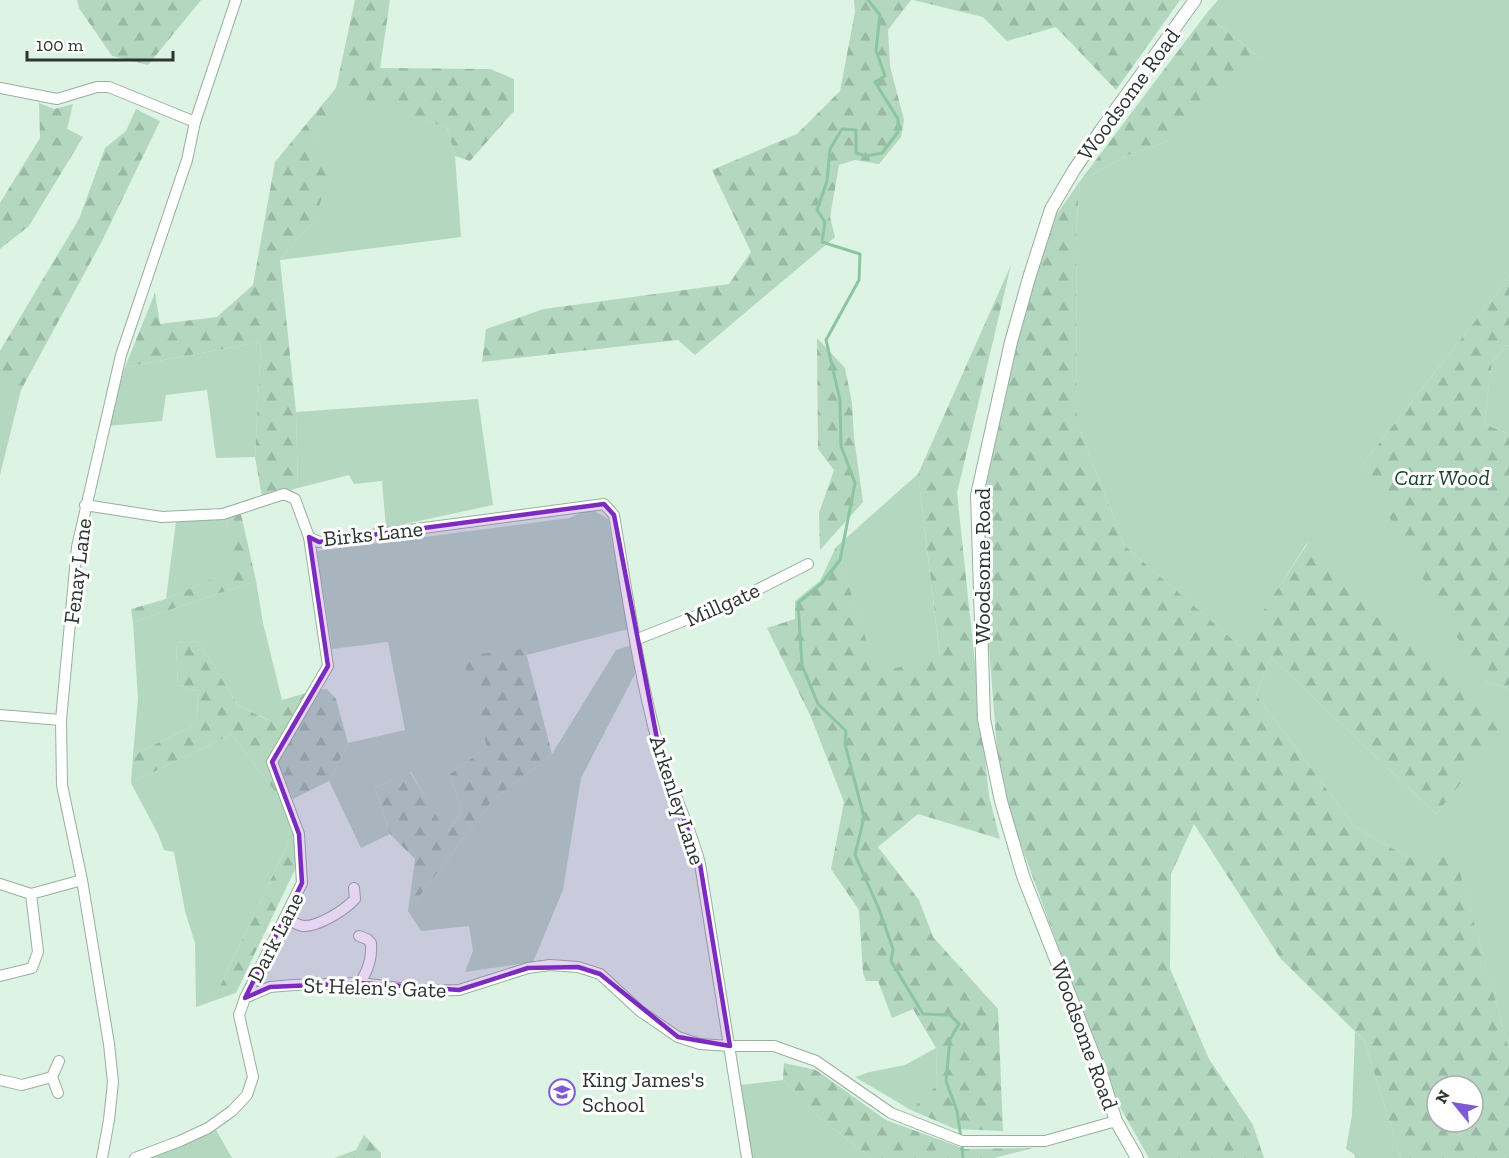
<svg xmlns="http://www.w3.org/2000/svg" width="1509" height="1158" viewBox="0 0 1509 1158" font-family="'Zilla Slab',serif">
<defs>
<pattern id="forest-firs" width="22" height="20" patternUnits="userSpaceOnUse" patternTransform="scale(1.5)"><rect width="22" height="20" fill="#b3d7bf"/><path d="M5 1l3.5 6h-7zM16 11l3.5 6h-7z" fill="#9ab9a4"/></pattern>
</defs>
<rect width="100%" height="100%" fill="#ddf3e4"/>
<g fill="#b3d7bf">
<polygon points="1218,0 1509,0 1509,275 1498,292 1361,466 1486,681 1509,689 1509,1049 1452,844 1409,858 1355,827 1256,695 1271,657 1436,814 1505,727 1307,543 1241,647 1125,546 1077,423 1076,232 1080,181 1130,154 1166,142 1260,58 1206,14"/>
<polygon points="336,88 447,128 455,156 461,237 280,260 316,218 314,148"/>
<polygon points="261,342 255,457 216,458 207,390 166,395 162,421 107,426 125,367"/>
<polygon points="1509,345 1509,434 1484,424 1492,362"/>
<polygon points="0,390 21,390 0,475"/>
<polygon points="478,399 493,505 386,528 382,481 354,484 349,475 298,488 296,412"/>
<polygon points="918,474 940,657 877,674 836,547"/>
<polygon points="591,509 608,519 628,629 527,655 525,649 487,747 450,774 462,811 446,834 411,772 375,788 390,834 361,848 329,781 348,743 405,730 388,642 332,649 317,551 569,518"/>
<polygon points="226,518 235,569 166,599 176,521"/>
<polygon points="256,581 263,623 282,700 269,720 238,705 198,641 176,643 178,685 198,691 197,724 133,755 138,699 133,622"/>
<polygon points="631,645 635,674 581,778 563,890 533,962 465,972 473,951 469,926 421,931 408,911 493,800 552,754 616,650"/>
<polygon points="232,734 284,804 293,833 213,1001 196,1007 195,943 185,911 174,852 164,850 158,834 131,783"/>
<polygon points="1355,1032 1364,1040 1401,1158 1355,1158 1354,1154 1346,1149 1352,1115"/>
<polygon points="936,1048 937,1085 911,1110 855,1077 870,1072 905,1065"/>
<polygon points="783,1080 822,1120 872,1158 751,1158 740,1085"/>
<polygon points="216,1130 232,1158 150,1158"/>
</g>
<g fill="url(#forest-firs)" fill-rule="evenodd">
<polygon points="77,0 201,0 148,65 112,56 79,8"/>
<polygon points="355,0 390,0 380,68 490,69 514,79 514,111 470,161 455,156 447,128 336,89 314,148 329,170 316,218 280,260 296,412 298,488 262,497 255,457 261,342 125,367 155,293 160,324 217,317 253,285 275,162 336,88"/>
<polygon points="854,0 911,0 888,30 890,66 904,120 901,137 879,164 855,160 839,165 830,217 835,237 695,355 678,340 482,362 486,329 544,309 729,284 751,252 712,170 797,134 840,91 855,12"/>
<polygon points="913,0 1180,0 1116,90 1056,27 1007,41 983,17"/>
<path d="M1206,14L1261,59L1166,142L1130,154L1080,181L1076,232L1077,423L1125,546L1240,646L1308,543L1506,727L1436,814L1271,657L1256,695L1355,827L1409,858L1452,843L1509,1049V1158H1401L1364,1040L1281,959L1194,824L1171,874L1170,969L1209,1059L1253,1125L1264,1158H1149L1112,1093L1000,788L977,493L1031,251L1080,181ZM1437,1086H1473V1122H1437Z"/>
<polygon points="39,103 54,109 73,104 67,129 83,137 29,226 0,249 0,203 40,138"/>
<polygon points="136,109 160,121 102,241 21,390 0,390 0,351 79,219 105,148 126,131"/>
<polygon points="1011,265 957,493 989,796 1000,839 918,814 878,847 919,900 933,937 998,1009 1003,1131 955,1129 911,1110 937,1085 936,1048 913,1009 892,1018 878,981 866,981 863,973 859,910 831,869 844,802 811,717 767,628 795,619 795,601 820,581 836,547 877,673 940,656 918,474"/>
<polygon points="1509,275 1509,345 1492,362 1484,424 1509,434 1509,689 1486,681 1447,622 1361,466 1498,292"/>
<polygon points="817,338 845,368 852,403 854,438 863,502 820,550 819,513 834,470 818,449"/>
<polygon points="241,514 256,581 133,622 131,609 166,599 234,569 226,518"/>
<polygon points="198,641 238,705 268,720 282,700 310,692 266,761 284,804 232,734 131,783 133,755 197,724 198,691 178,685 176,643"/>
<polygon points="525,649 552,754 493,800 408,911 415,859 390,834 375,788 410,772 447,833 462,811 450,774 487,747 462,656"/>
<polygon points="327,689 336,699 348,743 329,781 293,799 277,762 319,690"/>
<polygon points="293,833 298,863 236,993 213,1001"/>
<polygon points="784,1063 816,1070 886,1120 965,1149 1033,1148 994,1158 872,1158 822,1120 783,1080"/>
<polygon points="364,1135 381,1153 381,1158 334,1158 356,1150"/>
</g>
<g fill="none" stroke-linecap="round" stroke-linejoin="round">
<g stroke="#8bc6a0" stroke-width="3">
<polyline points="868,0 880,15 876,50 885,76 875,82 898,119 898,132 882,153 866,156 856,153 856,130 842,129 830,149 827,181 817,210 825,222 822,242 860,254 859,280 826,340 840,400 841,446 855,483 840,560 822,583 798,603 802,665 818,704 846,731 845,744 864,817 855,855 879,909 893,949 891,961 923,1014 950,1015 959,1024 950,1039 946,1081 957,1111 961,1138"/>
<polyline points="962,1145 963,1158"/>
</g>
<g stroke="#9aafa1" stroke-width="12">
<g id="minor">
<polyline points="0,88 57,99 97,87 109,87 195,122"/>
<path d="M85,505L162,517L223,514L284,494L295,499L309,537L319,542L604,504L614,515C627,593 638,672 659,748C670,788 690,824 700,864L747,1158"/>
<polyline points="635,640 741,598 808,564"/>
<polyline points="0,715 61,720"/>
<polyline points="0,884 31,894 82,880"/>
<path d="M285,918C291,921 297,925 303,926C318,927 345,910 355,899L354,888"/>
<path d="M359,936L367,939L371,943C372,959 368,970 360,983"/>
<polyline points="0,976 32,968 38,952 31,894"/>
<polyline points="245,998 302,883 299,834 272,762 328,666 309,537"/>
<polyline points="0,1080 22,1085 52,1077"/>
<polyline points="58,1093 52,1077 59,1061"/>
<polyline points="102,1158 109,1120 113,1082 109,1044 82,880 62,785 61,720 77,547 121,355 187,160 195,122 236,0"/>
<polyline points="135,1158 180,1141 208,1128 232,1111 247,1095 253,1077 239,1015 245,998 270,987 293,985 360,983 424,991 459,990 528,968 550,965 578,967 600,974 640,1011 678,1037 700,1044 730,1046 774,1046 816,1061 891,1113 962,1141 1045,1141 1116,1121"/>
</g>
</g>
<g stroke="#9aafa1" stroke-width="14">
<polyline id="tertiary" points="1137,1158 1116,1121 1103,1079 1023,876 1001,801 984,719 977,495 1011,342 1029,278 1051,209 1074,170 1101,130 1195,0"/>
</g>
<use href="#minor" stroke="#fff" stroke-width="10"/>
<use href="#tertiary" stroke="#fff" stroke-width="12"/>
</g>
<path fill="#7b2cbf" fill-opacity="0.2" stroke="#7b2cbf" stroke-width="4.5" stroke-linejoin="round" d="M604,504L614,515L659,749L700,864L730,1046L678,1037L600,974L578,967L528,968L459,990L360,983L270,987L245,998L302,883L299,834L272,762L328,666L309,537L319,542Z"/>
<defs>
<g id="school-ring" transform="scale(1.35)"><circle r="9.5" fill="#fff" stroke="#7e5bd5" stroke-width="1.5"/><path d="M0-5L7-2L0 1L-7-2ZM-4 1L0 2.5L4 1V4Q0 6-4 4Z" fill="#7e5bd5"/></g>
</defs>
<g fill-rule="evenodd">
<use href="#school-ring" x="562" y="1092"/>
</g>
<g text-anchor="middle" stroke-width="6" stroke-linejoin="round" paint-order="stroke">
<g font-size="22" fill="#2c352f" stroke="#fff">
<text transform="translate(1128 94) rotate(-54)" y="8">Woodsome Road</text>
<text transform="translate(373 533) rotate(-6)" y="8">Birks Lane</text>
<text transform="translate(982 566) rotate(-90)" y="8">Woodsome Road</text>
<text transform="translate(77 571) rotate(-83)" y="8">Fenay Lane</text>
<text transform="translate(722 604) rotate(-24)" y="8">Millgate</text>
<text transform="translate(678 800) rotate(72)" y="8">Arkenley Lane</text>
<text transform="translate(275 937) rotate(-63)" y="8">Dark Lane</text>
<text transform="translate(375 987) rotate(2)" y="8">St Helen's Gate</text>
<text transform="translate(1085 1035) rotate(70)" y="8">Woodsome Road</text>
</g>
<g font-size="22" font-style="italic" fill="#17442b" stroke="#fff">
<text x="1442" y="485">Carr Wood</text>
</g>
<g font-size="22" fill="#2c352f" stroke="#fff" text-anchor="start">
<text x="582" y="1087">King James's<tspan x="582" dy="25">School</tspan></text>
</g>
</g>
<g transform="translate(1455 1104) rotate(300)"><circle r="28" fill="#ffffff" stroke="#abaeac" stroke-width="1.5"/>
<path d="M0-4.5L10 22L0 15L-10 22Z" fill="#7e5bd5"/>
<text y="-9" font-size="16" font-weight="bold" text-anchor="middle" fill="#2c352f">N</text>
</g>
<path d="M27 51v9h146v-9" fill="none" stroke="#2c352f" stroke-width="3"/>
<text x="36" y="51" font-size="18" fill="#2c352f" stroke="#ffffff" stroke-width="4.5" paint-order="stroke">100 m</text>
</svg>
